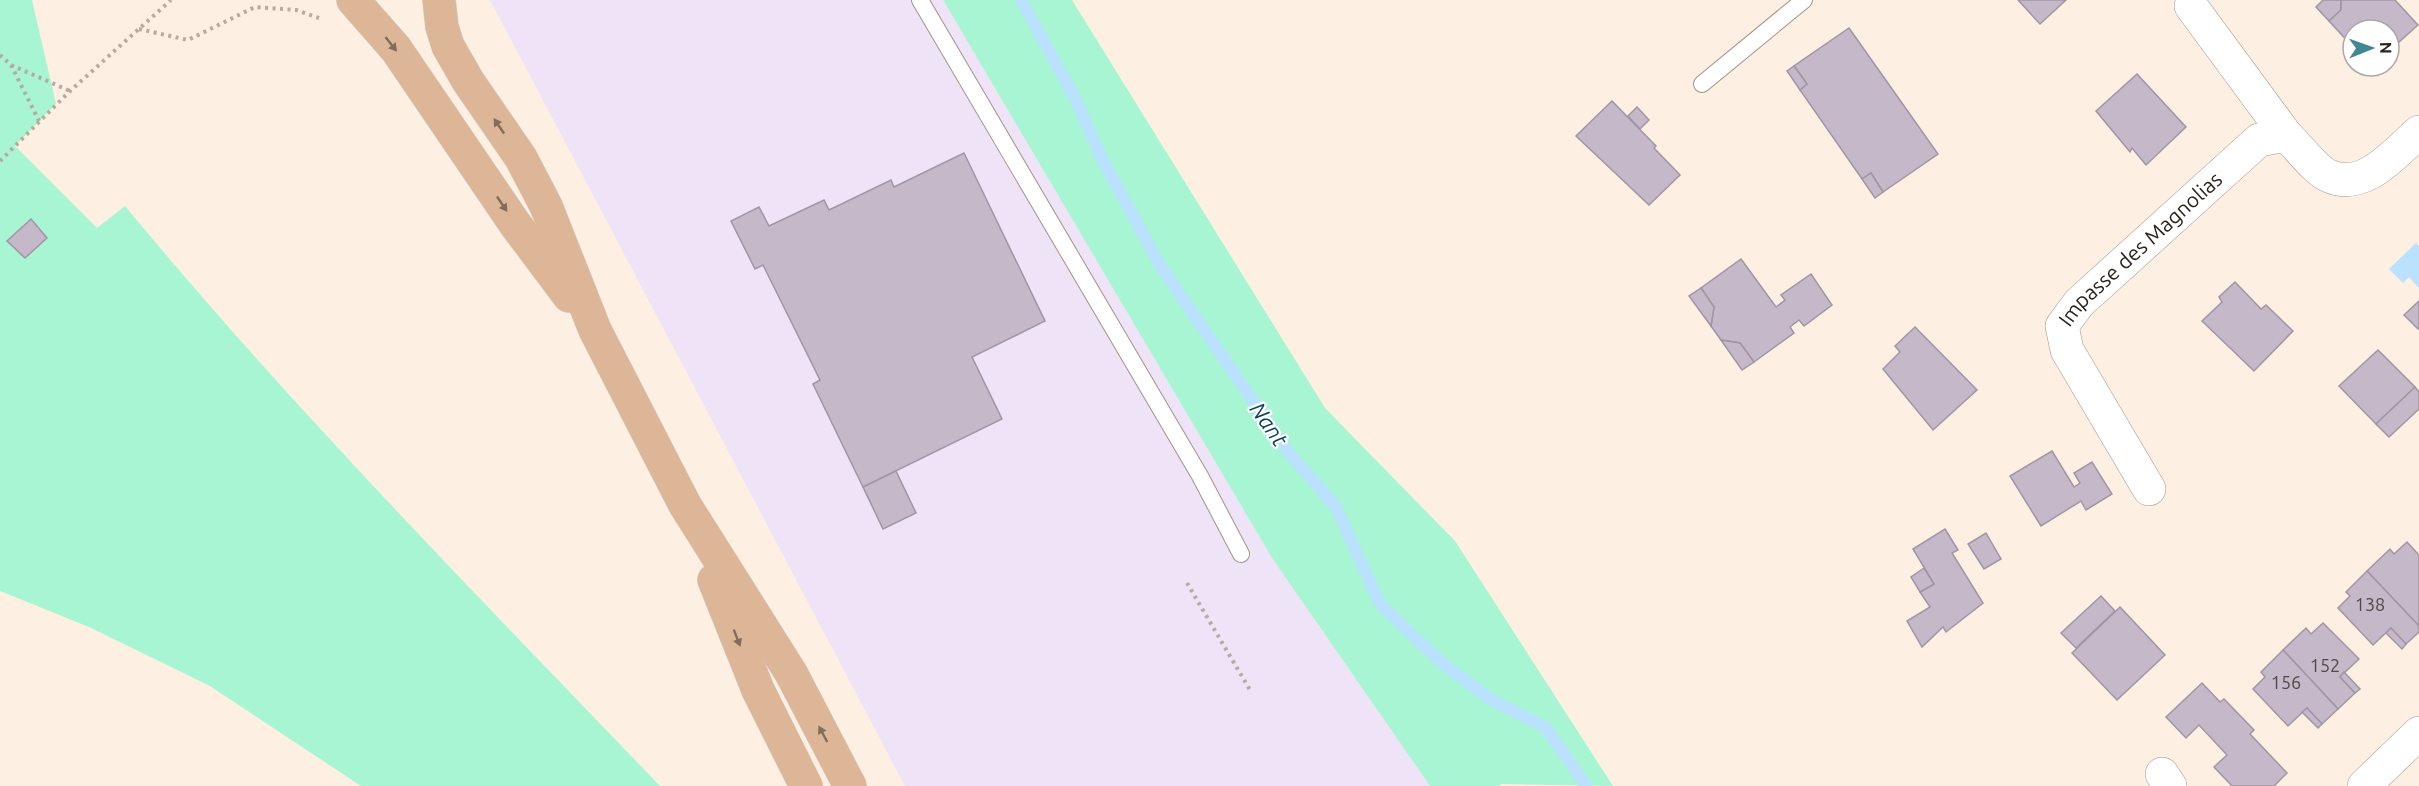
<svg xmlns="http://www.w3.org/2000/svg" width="2419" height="786" viewBox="0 0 2419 786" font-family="Ubuntu,sans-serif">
<rect width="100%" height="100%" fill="#fdf0e3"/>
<polygon fill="#efe3f8" points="490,0 943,0 1272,558 1430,786 905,786"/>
<g fill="#a7f5d2">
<path d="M0,0H32L56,104L15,146L97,228L125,206C293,409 478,596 660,786H361L210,686L89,627L0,591Z"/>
<polygon points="943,0 1072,0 1325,408 1455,541 1613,786 1502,784 1498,786 1430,786 1272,558"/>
</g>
<polygon fill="#bae1ff" points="2416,243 2419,246 2419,288 2409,277 2403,283 2389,269"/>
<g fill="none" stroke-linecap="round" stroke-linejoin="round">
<polyline stroke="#bae1ff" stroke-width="12" points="1021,0 1076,100 1102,159 1161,267 1289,453 1336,507 1380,604 1441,662 1490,699 1546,728 1586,786"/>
</g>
<g fill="#c5b8c9" stroke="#a195a5" stroke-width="1.5">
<polygon points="2018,0 2066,0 2040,24"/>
<polygon points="2323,0 2341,0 2341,10 2329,21 2316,7"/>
<polygon points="2341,0 2395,0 2418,25 2389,51 2389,30 2353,30 2353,47 2329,21 2341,10"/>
<polygon points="1849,28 1938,154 1883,192 1871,173 1862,179 1800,90 1807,84 1794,66"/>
<polygon points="1794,66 1807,84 1800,90 1787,71"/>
<polygon points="2137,74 2186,127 2146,165 2132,148 2130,152 2096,111"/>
<polygon points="1612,101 1656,146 1654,148 1680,175 1649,205 1576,136"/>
<polygon points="1637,107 1649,120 1640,129 1628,116"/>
<polygon points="964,153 1045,321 972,357 1002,419 863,487 813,384 820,380 763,265 755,269 731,221 759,207 769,226 824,200 829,210 891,180 894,187"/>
<polygon points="1871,173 1883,192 1875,198 1862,179"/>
<polygon points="31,219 47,238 25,258 7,241"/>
<polygon points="1741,259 1776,307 1785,300 1781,295 1811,274 1832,305 1804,326 1799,320 1790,327 1794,333 1754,362 1740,343 1721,340 1711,326 1714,307 1701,288"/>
<polygon points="2235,282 2261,309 2266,305 2293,331 2254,371 2202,321 2222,302 2219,297"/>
<polygon points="1701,288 1714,307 1711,326 1689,296"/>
<polygon points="2419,301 2419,328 2418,329 2404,315"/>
<polygon points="1915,327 1977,390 1933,430 1883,369 1900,352 1895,346"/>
<polygon points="1721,340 1740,343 1754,362 1742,370"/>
<polygon points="2378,350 2415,387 2376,424 2339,386"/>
<polygon points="2415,387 2419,392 2419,409 2389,437 2376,424"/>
<polygon points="2052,451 2074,487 2080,483 2074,473 2092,462 2112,494 2086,510 2081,501 2041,526 2010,476"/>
<polygon points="896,471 916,513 883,529 863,487"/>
<polygon points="1945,529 1958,550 1952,553 1983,603 1946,632 1943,627 1922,647 1907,621 1930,607 1920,592 1934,584 1913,549"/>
<polygon points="1986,533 2001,559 1984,569 1968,544"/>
<polygon points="2407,542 2419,555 2419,626 2367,571 2390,549 2394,554"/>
<polygon points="1924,568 1934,584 1920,592 1911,577"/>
<polygon points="2367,571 2419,626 2419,632 2406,644 2391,628 2373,645 2338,608 2350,596 2346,592"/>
<polygon points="2101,596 2115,611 2076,648 2061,633"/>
<polygon points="2120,607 2165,655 2117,700 2072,653"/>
<polygon points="2323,623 2359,659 2340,677 2355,693 2338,709 2283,650 2306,628 2311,634"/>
<polygon points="2391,628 2406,644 2402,649 2386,633"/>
<polygon points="2283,650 2338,709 2322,724 2307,708 2288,726 2253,689 2265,677 2261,672"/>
<polygon points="2344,672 2360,689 2355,693 2340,677"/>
<polygon points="2202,683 2220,702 2224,699 2254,730 2250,734 2287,773 2274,786 2232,786 2214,767 2227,755 2199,725 2186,738 2166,717"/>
<polygon points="2307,708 2322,724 2318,728 2302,712"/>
</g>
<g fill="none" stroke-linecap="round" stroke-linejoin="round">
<g stroke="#a29385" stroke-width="18">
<g id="lane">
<polyline points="920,0 1200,476 1241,554"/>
<polyline points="1702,84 1804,0"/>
</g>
</g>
<g stroke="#a29385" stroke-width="34">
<g id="street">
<polyline points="2191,6 2286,135"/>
<path id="s1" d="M2149,489L2067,350L2062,326L2079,303L2259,140L2286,135C2297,145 2316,171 2329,176C2364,192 2395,153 2419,132"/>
<polyline points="2162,774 2170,786"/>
<polyline points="2364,786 2419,733"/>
</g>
</g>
<g stroke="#d8d7d6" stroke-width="34">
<g id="primary">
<polyline points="353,0 396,49 515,224 569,296"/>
<polyline points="439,0 442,27 448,46 468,81 521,158 546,206 595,330 685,505 791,673 850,786"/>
<polyline points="714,580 758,690 806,786"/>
</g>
</g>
<g stroke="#b6aba0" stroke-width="4" stroke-dasharray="3 4.5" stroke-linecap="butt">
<polyline points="139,29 188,40 255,7 296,10 319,18"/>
<polyline points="0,55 11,65 70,91"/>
<polyline points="11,65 39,121"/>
<polyline points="0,161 70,91 171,0"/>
<polyline points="1187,583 1250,690"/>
</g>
<use href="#lane" stroke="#fff" stroke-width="16"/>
<use href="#street" stroke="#fff" stroke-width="33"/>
<use href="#primary" stroke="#ddb698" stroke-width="33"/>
</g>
<defs><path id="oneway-solid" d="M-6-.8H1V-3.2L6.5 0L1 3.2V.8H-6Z" transform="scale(1.5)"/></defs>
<g fill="#836c5a">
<use href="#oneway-solid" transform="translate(391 44) rotate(52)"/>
<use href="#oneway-solid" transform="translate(499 126) rotate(-124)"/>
<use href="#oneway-solid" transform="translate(502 204) rotate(56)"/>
<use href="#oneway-solid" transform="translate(737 638) rotate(69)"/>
<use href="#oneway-solid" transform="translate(823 734) rotate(-118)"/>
</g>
<g text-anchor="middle" stroke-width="4.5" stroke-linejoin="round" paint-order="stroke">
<g font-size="18" fill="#504848">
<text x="2370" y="611">138</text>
<text x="2325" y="672">152</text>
<text x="2286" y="689">156</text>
</g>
<g font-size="21" fill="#29231d" stroke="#fff">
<text dy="7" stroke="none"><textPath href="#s1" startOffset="296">Impasse des Magnolias</textPath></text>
</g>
<g font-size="22" font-style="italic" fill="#0e4161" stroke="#fff">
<text transform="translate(1269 424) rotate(55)" y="8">Nant</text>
</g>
</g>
<g transform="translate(2371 48) rotate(89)"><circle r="28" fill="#ffffff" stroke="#a9a7a5" stroke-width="1.5"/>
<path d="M0-4.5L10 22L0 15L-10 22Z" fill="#428794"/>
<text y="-9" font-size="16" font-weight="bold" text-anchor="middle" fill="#29231d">N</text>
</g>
</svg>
